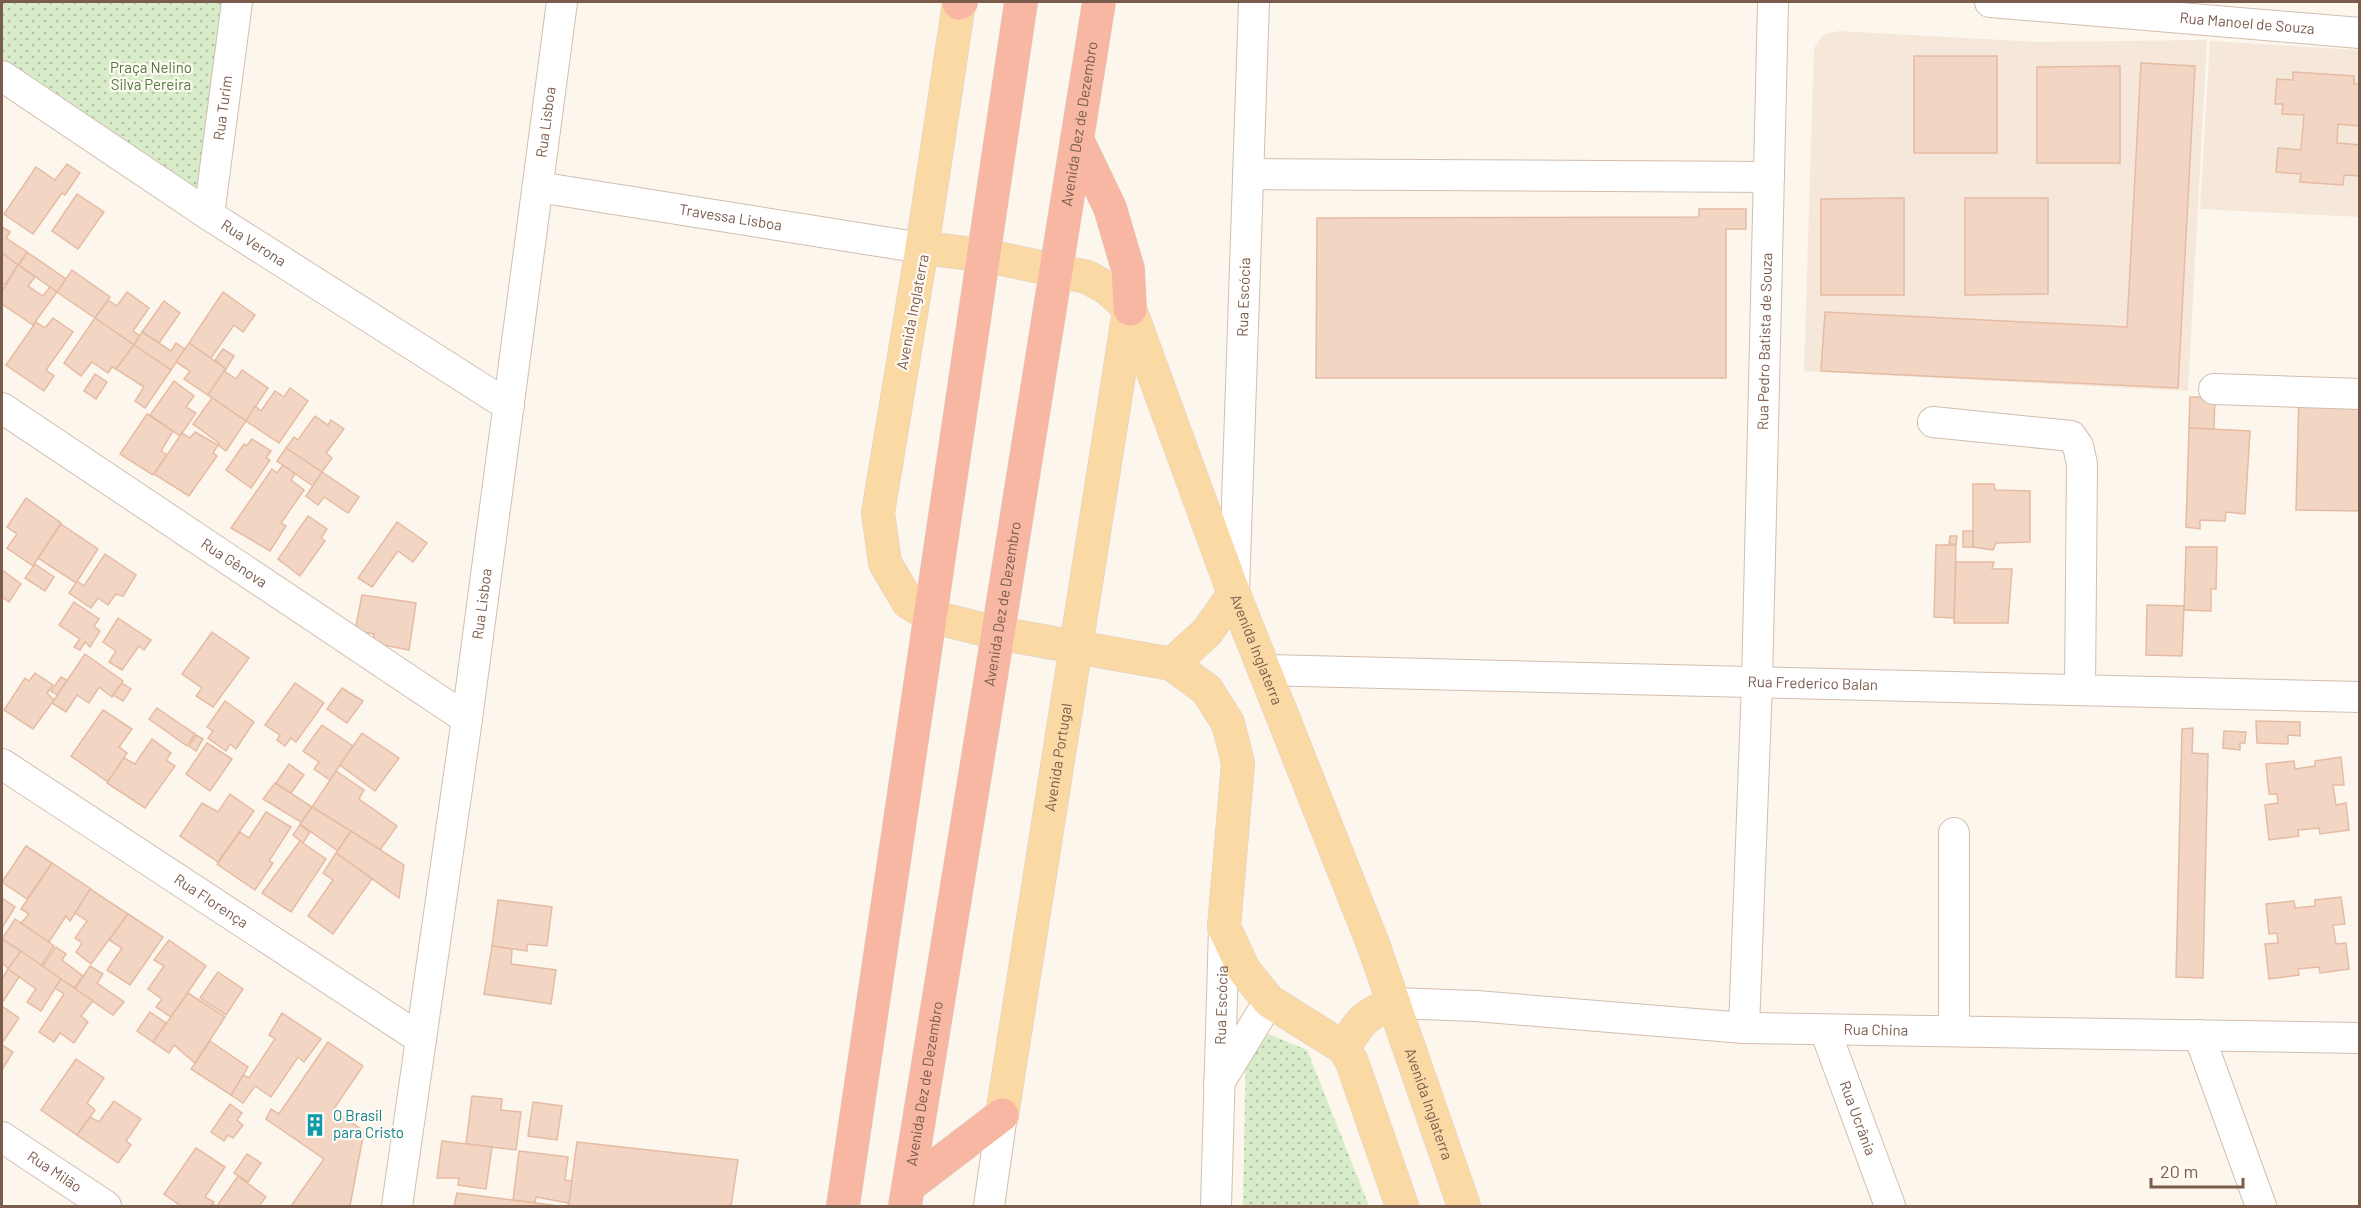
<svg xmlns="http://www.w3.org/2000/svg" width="2361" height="1208" viewBox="0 0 2361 1208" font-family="Barlow,sans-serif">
<defs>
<pattern id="grass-dots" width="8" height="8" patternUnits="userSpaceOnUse" patternTransform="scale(1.5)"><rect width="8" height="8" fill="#d8ecc9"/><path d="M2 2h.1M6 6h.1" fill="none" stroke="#b4c2a5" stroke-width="1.8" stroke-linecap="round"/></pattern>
</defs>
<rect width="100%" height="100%" fill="#fdf6ec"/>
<g fill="#f5e8da">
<polygon points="1839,31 2037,42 2207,40 2188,391 1804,371 1814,48 1823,35"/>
<polygon points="2210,41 2359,50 2359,217 2200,209"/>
</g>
<g fill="url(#grass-dots)">
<polygon points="2,2 237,2 209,215 2,62"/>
<polygon points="1269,1034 1307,1050 1369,1206 1243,1206 1246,1046"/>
</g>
<g fill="#f3d5c3" stroke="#e6bba3" stroke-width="1.5">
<rect x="1914" y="56" width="83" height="97"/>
<polygon points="2141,63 2195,66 2178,388 1821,371 1825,312 2127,327"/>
<polygon points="2120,66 2120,163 2037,163 2037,67"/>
<polygon points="2293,72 2354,76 2354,84 2360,84 2360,126 2338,124 2337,143 2360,145 2360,176 2344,175 2343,185 2300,182 2301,174 2276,172 2278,148 2301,150 2304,115 2282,114 2283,104 2275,104 2277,79 2293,80"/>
<polygon points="67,164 80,173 65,195 62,193 33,234 4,214 36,167 55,180"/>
<polygon points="77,194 104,212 78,249 52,231"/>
<polygon points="1904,198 1904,295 1821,295 1821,199"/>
<polygon points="1965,198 2048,198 2048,294 1965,295"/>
<polygon points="1699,209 1746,209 1746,229 1726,229 1726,378 1316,378 1317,218 1699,217"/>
<polygon points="2,227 10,232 6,238 27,252 18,265 2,253"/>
<polygon points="27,252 66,279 57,292 19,265"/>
<polygon points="2,253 18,265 5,285 2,283"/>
<polygon points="18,265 35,277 28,286 43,296 50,287 57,292 33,325 2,304 2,291"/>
<polygon points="72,270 110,297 95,318 57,292"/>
<polygon points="127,292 149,308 133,331 140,336 134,345 95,318 108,300 117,306"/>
<polygon points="223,292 255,315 243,332 234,325 211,358 189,343"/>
<polygon points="164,301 180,313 159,343 142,332"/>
<polygon points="53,318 73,332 46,370 54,376 44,391 6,365 36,322 45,328"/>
<polygon points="95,318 134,345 116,369 112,367 108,373 92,362 81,376 64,363"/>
<polygon points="142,332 171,351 176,343 185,349 171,370 134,345"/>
<polygon points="189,343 226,369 208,395 184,379 190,371 176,362"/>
<polygon points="134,345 171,370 145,408 135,401 144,387 116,369"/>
<polygon points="223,349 234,356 226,369 215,360"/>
<polygon points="242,370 268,388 246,421 208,395 224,371 236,379"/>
<polygon points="95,374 107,382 96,399 84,391"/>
<polygon points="174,381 194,396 186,407 196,413 180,436 150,415"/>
<polygon points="290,388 308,401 279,443 246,421 255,406 261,411 275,391 284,397"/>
<polygon points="2299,395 2360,397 2360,511 2296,510"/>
<polygon points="2190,397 2215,397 2214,429 2189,428"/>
<polygon points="212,398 246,421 226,451 218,445 219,443 193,424"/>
<polygon points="147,414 173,431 161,451 167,455 153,475 120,454"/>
<polygon points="315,416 328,425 331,420 344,429 326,453 332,458 322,472 286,448 294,437 298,440"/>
<polygon points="2189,428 2250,431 2245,514 2226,512 2225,521 2200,520 2200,529 2186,527"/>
<polygon points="195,432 218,445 213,453 217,456 189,496 154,474 182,433 190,438"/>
<polygon points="252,439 271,451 266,458 270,460 251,488 226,470 244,444 246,446"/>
<polygon points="286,448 322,472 313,486 277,461"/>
<polygon points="283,465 295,474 291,480 304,490 281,523 286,526 270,551 231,528 272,469 277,473"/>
<polygon points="322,472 359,497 348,513 324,497 318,505 306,496"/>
<polygon points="1973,484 1994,484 1995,490 2030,491 2030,542 1996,543 1993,550 1973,547"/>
<polygon points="26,498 61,523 33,566 7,548 17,534 7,527"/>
<polygon points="308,516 327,529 321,538 325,541 300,576 278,559"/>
<polygon points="397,522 427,543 413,562 398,551 372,587 358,578"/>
<polygon points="61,524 98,549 76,583 38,558"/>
<rect x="1963" y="531" width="10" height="16"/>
<polygon points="1950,536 1957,536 1956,544 1949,544"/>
<polygon points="1936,545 1956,545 1954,618 1934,617"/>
<polygon points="2186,547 2217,547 2216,589 2211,589 2211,611 2184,610"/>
<polygon points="105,554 136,575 123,596 116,594 108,605 98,598 91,608 69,593 77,581 84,586"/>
<polygon points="1956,562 1994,562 1992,569 2012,569 2008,623 1954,623"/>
<polygon points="35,564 54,577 45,591 25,578"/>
<polygon points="2,570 21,584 9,602 2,597"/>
<polygon points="362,595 416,603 409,650 373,643 374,634 355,631"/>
<polygon points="74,602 99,619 94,626 100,631 90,647 85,642 80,650 74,647 80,639 59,625"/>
<polygon points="2147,605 2184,606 2182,656 2146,655"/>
<polygon points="118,618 151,640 144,650 139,646 122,670 109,662 116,651 103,642"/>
<polygon points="212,632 249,658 213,707 196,696 202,688 182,674"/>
<polygon points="85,654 123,681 112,697 99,687 89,703 77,695 66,712 52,703"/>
<polygon points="35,673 53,685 47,693 54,700 33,729 4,710 25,678 29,681"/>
<polygon points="61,677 67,680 57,695 51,691"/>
<polygon points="122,683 131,689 123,701 113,695"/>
<polygon points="295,683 324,703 296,742 291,738 285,746 277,740 280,735 265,725"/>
<polygon points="342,688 363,701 347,723 327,709"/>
<polygon points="225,701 254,722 236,749 230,744 226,751 208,738 213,731 207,727"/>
<polygon points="157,708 195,734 187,746 149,719"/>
<polygon points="103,710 132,729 119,747 127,753 108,782 71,756"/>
<polygon points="2256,721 2300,722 2300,736 2288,735 2288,744 2257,743"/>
<polygon points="322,725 353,746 330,780 314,769 319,762 303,751"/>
<polygon points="2193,728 2192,753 2208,754 2203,978 2176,977 2182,729"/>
<polygon points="2224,731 2246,732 2245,743 2240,743 2240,750 2223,748"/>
<polygon points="362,733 399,758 375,791 340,765"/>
<polygon points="196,735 203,739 196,751 189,746"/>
<polygon points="152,739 171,753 166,760 175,766 145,808 107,783 124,758 135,764"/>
<polygon points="207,743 232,759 210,791 186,774"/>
<polygon points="2341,757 2344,785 2333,785 2336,805 2346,803 2349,830 2320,834 2319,828 2298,830 2299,836 2269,840 2265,805 2278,803 2277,794 2269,794 2266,764 2294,761 2295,769 2315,766 2315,761"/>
<polygon points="289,764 304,775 291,793 276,783"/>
<polygon points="336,771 364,790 359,799 397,826 380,850 312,807"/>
<polygon points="275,783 312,807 301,822 263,799"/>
<polygon points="230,794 254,811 218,862 180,836 202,803 218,812"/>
<polygon points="312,807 351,831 338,851 300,824"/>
<polygon points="266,812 291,827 269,861 273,863 255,890 217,864 240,832 249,838"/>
<polygon points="300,825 310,832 303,843 293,835"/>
<polygon points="351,831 404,865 399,898 336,853"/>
<polygon points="300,841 326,859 291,912 262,893"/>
<polygon points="26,846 52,863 27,899 2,882"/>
<polygon points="336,853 372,879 333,934 308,916 333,880 323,873"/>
<polygon points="52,863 91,889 70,921 66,916 49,942 21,923 29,914 21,909"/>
<polygon points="90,889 128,914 91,964 76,952 82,943 75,938 87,921 75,913"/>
<polygon points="2341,897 2345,924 2333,925 2336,944 2346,943 2349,969 2320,973 2319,967 2298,969 2299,975 2269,979 2265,944 2278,943 2277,933 2269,934 2266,904 2294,901 2295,908 2315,906 2315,900"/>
<polygon points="2,898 15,907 2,928"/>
<polygon points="498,900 552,907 547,946 527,944 527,951 492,946"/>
<polygon points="128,914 163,937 130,985 107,970 122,948 109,940"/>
<polygon points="15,919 54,946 41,966 2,939"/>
<polygon points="2,939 21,951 9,969 2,963"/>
<polygon points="169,940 206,966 171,1017 156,1007 162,999 148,989 164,966 154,960"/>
<polygon points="492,946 512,949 511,964 556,970 551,1004 484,994"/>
<polygon points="56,947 66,954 62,960 83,976 74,988 42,967"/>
<polygon points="21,951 61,979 41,1011 27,1002 36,989 8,969"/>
<polygon points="90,966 103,974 97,983 124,1002 113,1015 75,989"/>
<polygon points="8,969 19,977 2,1003 2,979"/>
<polygon points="218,972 243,989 226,1015 200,998"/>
<polygon points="61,979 93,1001 81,1016 88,1022 74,1043 60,1033 54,1042 39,1032 64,994 55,988"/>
<polygon points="188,993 225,1017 195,1063 174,1045 169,1053 153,1042"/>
<polygon points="2,1006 19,1018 2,1043"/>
<polygon points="150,1012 166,1023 153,1042 137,1031"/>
<polygon points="282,1013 321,1039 304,1062 298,1057 271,1097 255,1086 243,1103 231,1095 243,1075 249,1078 275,1039 269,1035"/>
<polygon points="210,1041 248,1067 231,1095 191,1069"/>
<polygon points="328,1042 363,1066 333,1110 364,1131 350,1206 291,1206 324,1159 266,1119 271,1109 279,1114"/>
<polygon points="2,1045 13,1052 2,1070"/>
<polygon points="76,1059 104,1078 87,1103 95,1110 77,1135 41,1110"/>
<polygon points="472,1096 502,1099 501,1110 521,1112 516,1150 466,1144"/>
<polygon points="114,1101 141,1119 126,1141 131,1145 118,1163 77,1135 90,1117 99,1122"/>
<polygon points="533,1102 562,1106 557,1140 528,1136"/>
<polygon points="230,1104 242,1113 237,1120 243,1125 233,1138 228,1135 224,1141 211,1132"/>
<polygon points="442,1141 492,1147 486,1189 458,1185 459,1178 437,1178"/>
<polygon points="577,1142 738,1160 731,1206 568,1206"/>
<polygon points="196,1148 225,1167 205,1197 214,1202 210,1206 181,1206 164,1194"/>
<polygon points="519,1151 568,1157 565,1180 572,1181 569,1203 536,1197 535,1203 513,1200"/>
<polygon points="247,1154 261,1163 248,1182 234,1173"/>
<polygon points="238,1176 266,1197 259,1206 210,1206 212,1204 217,1206"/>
<polygon points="457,1193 559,1206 454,1206"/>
</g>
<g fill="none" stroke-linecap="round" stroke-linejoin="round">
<g stroke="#d1beb0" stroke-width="32">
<g id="minor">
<path id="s1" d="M1990,2L2360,33"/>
<path id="s2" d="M2,76L209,215L509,406"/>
<polyline points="1248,174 1769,177"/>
<path id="s3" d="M538,187L922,248"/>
<path id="s4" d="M209,215L237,2"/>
<polyline points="2214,389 2360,394"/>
<path id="s5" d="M2,408L467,719"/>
<polyline points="1933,422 2071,436 2078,446 2082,464 2080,690"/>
<path id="s6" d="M1234,591L1254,2"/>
<path id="s7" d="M1265,670L2360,697"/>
<path id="s8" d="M2,764L421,1039"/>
<path id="s9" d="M1394,1003L1476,1006L1744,1028L2360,1038"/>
<path id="s10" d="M1744,1028L1757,683L1773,2"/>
<path id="s11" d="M1825,1030L1890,1206"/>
<polyline points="1954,1030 1954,833"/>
<polyline points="2199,1035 2261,1206"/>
<polyline points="1219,1083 1269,1001"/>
<path id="s12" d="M2,1137L106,1206"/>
<path id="s13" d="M397,1206L467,719L562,2"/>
<polyline points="989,1206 1002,1115"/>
<path id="s14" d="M1216,1206L1224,927"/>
</g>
</g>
<g stroke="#dad1cd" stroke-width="34">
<g id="major">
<polyline points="959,3 922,248 878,513 885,563 908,602 930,616 997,633 1172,664 1207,690 1228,723 1238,763 1224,927 1244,970 1269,1001 1344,1048 1352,1062 1402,1206"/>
<path id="s15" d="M922,248L983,255L1087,277L1107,288L1130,309L1234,594L1373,944L1464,1206"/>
<polyline points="1172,664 1207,632 1234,594"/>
<path d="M1344,1048C1360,1021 1364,1015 1394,1003"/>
<path id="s16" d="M1002,1115L1129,311"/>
</g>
</g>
<g stroke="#dad1cd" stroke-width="34">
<g id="highway">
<polyline points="959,3 961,2"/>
<polyline points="1077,139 1110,208 1128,269 1130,309"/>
<polyline points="909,1186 1002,1115"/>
<polyline points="843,1206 1021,2"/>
<path id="s17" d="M905,1206C970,805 1036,403 1099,2"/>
</g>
</g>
<use href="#minor" stroke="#fff" stroke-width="30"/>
<use href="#major" stroke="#fbd9a5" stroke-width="33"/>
<use href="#highway" stroke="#f7b7a3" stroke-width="33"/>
</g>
<defs>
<g id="building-bare" transform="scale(1.8)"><path d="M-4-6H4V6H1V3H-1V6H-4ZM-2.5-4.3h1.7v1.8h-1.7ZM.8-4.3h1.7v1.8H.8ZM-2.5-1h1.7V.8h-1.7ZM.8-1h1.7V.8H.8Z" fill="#0f9aa8" stroke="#fffaf3" stroke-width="2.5" paint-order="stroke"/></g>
</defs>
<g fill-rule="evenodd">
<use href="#building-bare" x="315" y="1125"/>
</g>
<g text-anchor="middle" stroke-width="4.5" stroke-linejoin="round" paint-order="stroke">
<g font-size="15" fill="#7a5c4d" stroke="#fffaf3">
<text dy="5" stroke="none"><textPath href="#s1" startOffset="258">Rua Manoel de Souza</textPath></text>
<text dy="5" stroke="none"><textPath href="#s4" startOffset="108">Rua Turim</textPath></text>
<text dy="5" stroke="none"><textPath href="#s13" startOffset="1094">Rua Lisboa</textPath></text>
<text dy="5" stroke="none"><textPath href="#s17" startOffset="1096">Avenida Dez de Dezembro</textPath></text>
<text dy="5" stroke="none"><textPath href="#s3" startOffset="195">Travessa Lisboa</textPath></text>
<text dy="5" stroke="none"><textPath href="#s2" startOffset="302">Rua Verona</textPath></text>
<text dy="5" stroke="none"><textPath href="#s6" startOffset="294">Rua Escócia</textPath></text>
<text transform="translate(913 312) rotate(-79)" y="5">Avenida Inglaterra</text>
<text dy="5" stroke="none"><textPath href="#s10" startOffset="687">Rua Pedro Batista de Souza</textPath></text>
<text dy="5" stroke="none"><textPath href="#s5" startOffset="279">Rua Gênova</textPath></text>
<text dy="5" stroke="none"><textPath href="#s13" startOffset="608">Rua Lisboa</textPath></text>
<text dy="5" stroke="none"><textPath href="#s17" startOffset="610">Avenida Dez de Dezembro</textPath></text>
<text dy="5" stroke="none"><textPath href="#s15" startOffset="585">Avenida Inglaterra</textPath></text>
<text dy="5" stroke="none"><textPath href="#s7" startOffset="548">Rua Frederico Balan</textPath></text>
<text dy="5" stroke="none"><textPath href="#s16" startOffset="362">Avenida Portugal</textPath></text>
<text dy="5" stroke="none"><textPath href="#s8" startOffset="250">Rua Florença</textPath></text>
<text dy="5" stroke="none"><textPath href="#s14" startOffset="201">Rua Escócia</textPath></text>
<text dy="5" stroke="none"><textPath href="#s9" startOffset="483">Rua China</textPath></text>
<text dy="5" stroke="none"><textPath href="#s17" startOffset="124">Avenida Dez de Dezembro</textPath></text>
<text dy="5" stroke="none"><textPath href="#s15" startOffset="1071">Avenida Inglaterra</textPath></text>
<text dy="5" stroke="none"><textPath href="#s11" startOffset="94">Rua Ucrânia</textPath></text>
<text dy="5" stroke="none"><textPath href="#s12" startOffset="63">Rua Milão</textPath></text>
</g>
<g font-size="15" fill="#537a41" stroke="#fffaf3">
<text x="151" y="73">Praça Nelino<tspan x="151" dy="17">Silva Pereira</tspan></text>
</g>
<g font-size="15" fill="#0d838f" stroke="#fffaf3" text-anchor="start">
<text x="333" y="1121">O Brasil<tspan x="333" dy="17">para Cristo</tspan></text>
</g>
</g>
<rect width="2361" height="1208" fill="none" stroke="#7a5c4d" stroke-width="6"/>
<path d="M2151 1178v9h92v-9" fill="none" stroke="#7a5c4d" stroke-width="3"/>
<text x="2160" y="1178" font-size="18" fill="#7a5c4d" stroke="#fffaf3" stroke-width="4.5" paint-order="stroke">20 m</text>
</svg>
